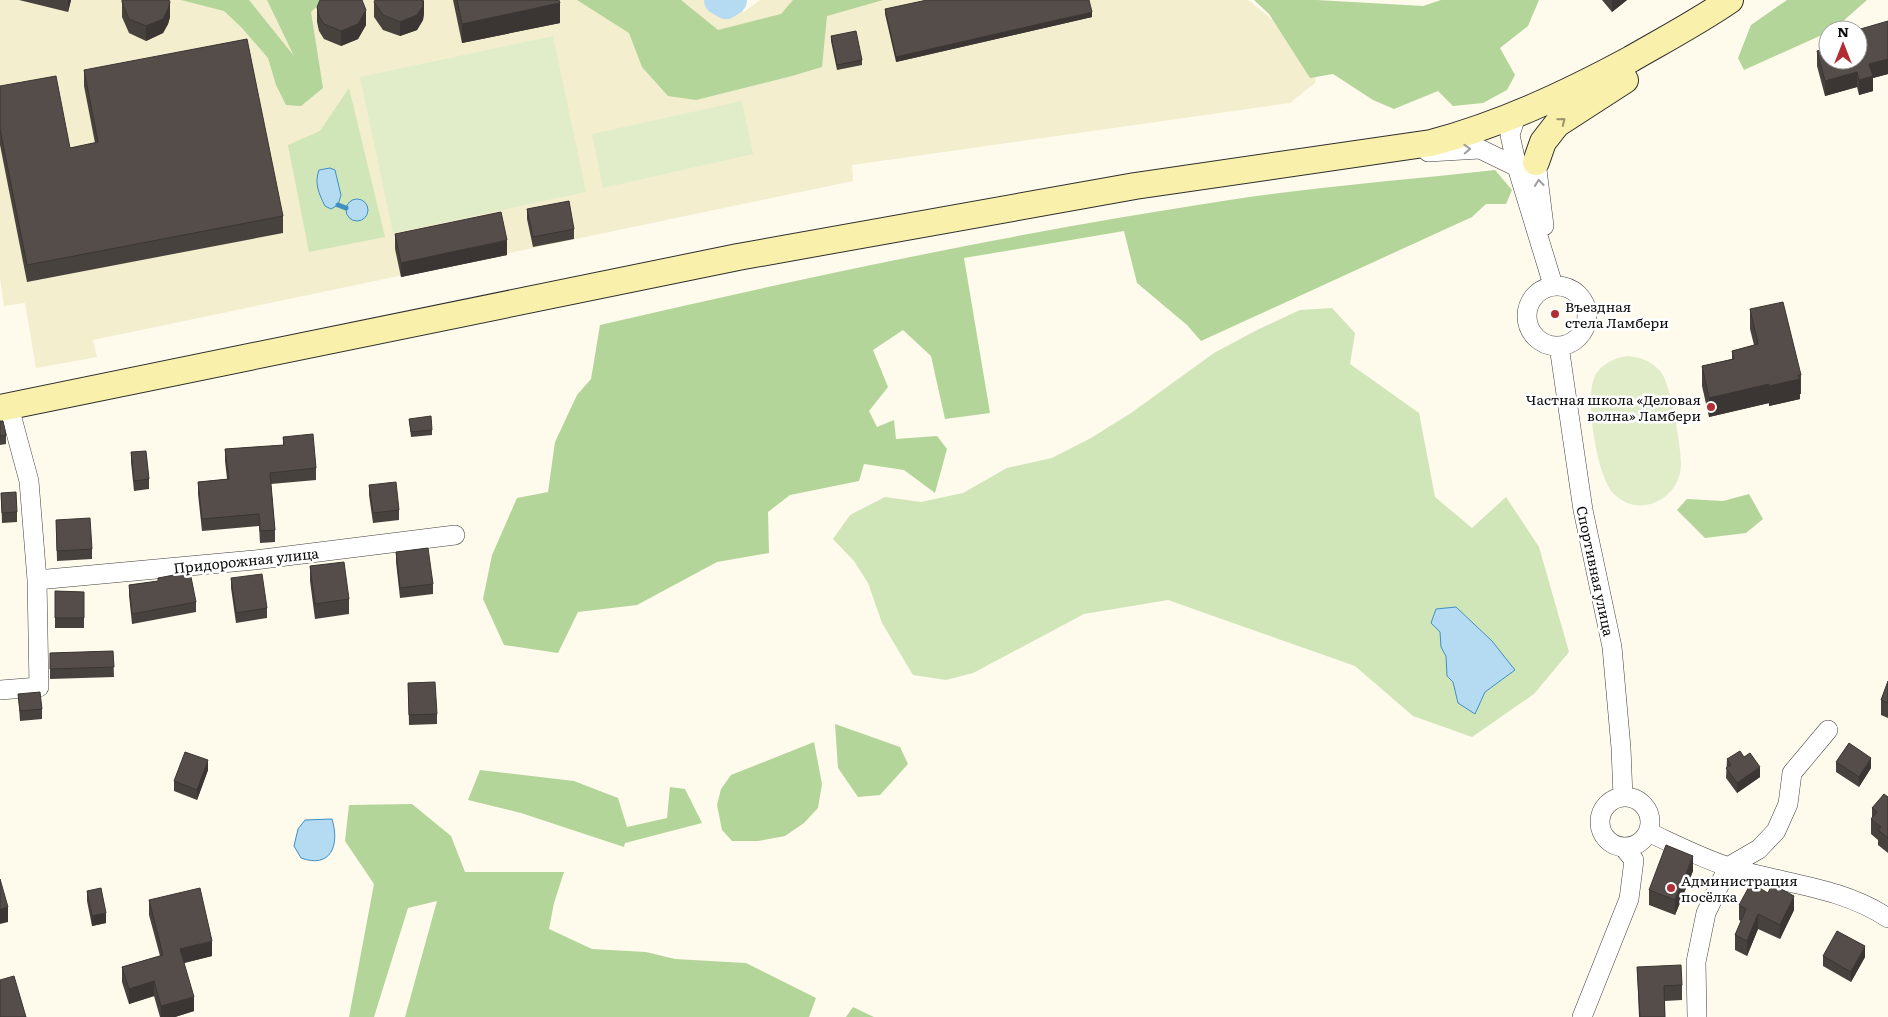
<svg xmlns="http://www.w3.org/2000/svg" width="1888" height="1017" font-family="Literata,serif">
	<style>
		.farmland { fill: #f2eece }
		.green { fill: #d0e5b8 }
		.forest { fill: #b4d599 }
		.pitch { fill: #e1edc9 }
		.water { fill: #b4dbf2; stroke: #4090c3 }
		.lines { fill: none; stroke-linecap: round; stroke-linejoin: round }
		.stream { stroke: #4090c3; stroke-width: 5 }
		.river { stroke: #b4dbf2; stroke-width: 30 }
		.minor-casing { stroke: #3f3f3f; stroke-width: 20 }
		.secondary-casing { stroke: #2e2e2e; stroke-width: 28 }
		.minor { stroke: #fff; stroke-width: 19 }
		.secondary { stroke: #f9f0ab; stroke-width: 26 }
		.wall { fill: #48423f }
		.shaded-wall { fill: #3b3633 }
		.building { fill: #544d49; stroke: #3b3633 }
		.oneway { stroke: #9a956b }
		.oneway2 { stroke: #9e9e9e }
		.poi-dot { fill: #b22e35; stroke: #fff; stroke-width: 2 }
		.labels { text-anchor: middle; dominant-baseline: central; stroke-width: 5; stroke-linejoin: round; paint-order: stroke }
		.poi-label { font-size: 14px; fill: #0c0c0c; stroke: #fff; text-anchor: start }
		.street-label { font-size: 14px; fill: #0c0c0c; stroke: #fff }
	</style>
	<rect width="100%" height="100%" fill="#fefaec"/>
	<!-- farmland -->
	<path class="farmland" d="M0 0H712L744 12 760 0H1248L1318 57 1315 83 1290 103 852 165 853 181 93 340 97 357 36 368 25 303 4 306 0 278Z"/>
	<!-- green -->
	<path class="green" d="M349 88 385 237 309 252 288 145 320 131Z
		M1332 308 1355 333 1350 364 1419 413 1435 497 1472 528 1506 497 1539 547 1569 652 1534 694 1472 737 1413 716 1355 666 1168 600 1084 614 973 673 946 680 913 675 882 623 868 583 854 561 833 539 850 515 885 497 921 502 963 493 1007 468 1052 458 1091 438 1131 413 1214 353 1257 330 1300 310Z"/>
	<!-- forest -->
	<path class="forest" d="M181 0H249L294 56 267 0H323L311 12 323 88 301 106 286 105 276 85 268 58 242 28 224 11Z
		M577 0H681L718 30 781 14 793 0H883L827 16 822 67 792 76 696 100 668 96 642 67 629 33Z
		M1254 0H1317L1423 6 1441 0H1539L1528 26 1500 48 1515 75 1507 90 1483 103 1453 106 1438 91 1394 109 1373 100 1333 74 1310 78 1269 14Z
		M1787 0H1867L1833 30 1744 70 1738 58 1751 25Z
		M1495 170 1512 190 1506 204H1486L1472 217 1201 341 1187 325 1137 283 1124 231 964 258 990 413 945 419 931 356 903 330 873 350 888 387 869 411 877 427 894 420 896 439 937 436 947 449 935 493 904 470 864 464 859 481 790 495 768 512 769 553 717 562 637 605 578 612 558 653 504 645 483 599 492 555 517 498 548 492 555 442 577 395 591 379 600 325C807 277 1013 233 1223 201 1313 187 1405 180 1495 170Z
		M1749 494 1763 519 1746 533 1705 538 1677 510 1687 499 1723 501Z
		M835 724 900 747 908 764 880 795 858 797 838 768Z
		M814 742 822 784 818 808 804 823 785 836 758 841H732L722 830 717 805 721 789 731 775Z
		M480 770 574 781 618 798 627 827 667 818 670 787 685 789 702 823 625 843 624 847 521 813 468 800Z
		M412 804 451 836 465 872H564L554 903 549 929 592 949 646 952 675 959 746 963 816 998 809 1017H405L437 901 408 908 374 1017H349L374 884 345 841 349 805Z
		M853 1007 874 1017H846Z"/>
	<!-- pitch -->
	<path class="pitch" d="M553 36 586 192 393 233 360 77Z
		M742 101 753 154 603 188 592 134Z
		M1627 356C1640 357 1652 361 1661 372 1671 385 1681 446 1681 464 1681 498 1640 520 1614 494 1597 478 1583 394 1596 374 1603 363 1615 358 1627 356Z"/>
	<!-- water -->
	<path class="water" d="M330 168 335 170 341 195 338 205 331 209 325 206C319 194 314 183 319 170Z
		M346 210a11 11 0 1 1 22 0a11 11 0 1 1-22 0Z
		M1456 607 1492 641 1515 670 1485 692 1475 714 1458 703 1453 682 1447 676 1446 656 1441 647 1440 632 1431 623 1436 609Z
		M332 819C340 845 331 869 301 858L294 846 298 829 305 820Z"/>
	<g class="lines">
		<!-- stream -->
		<path class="stream" d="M338 205 346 208"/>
		<!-- river -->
		<path class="river" d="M719 0 726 4 732 0"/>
		<defs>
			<path id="minor" d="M1516 116 1510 135 1517 167 1553 285
				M1428 152 1480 149 1517 167
				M1536 162 1544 226
				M1527 316a30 30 0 1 1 60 0a30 30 0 1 1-60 0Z
				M1559 346 1583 510 1612 647 1621 748 1623 797
				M37 580 254 560 455 535
				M0 690 39 687 37 580 29 481 9 407
				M1600 822a25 25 0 1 1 50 0a25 25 0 1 1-50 0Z
				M1648 832C1674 844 1701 858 1729 867 1782 884 1840 886 1888 918
				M1582 1017 1629 899 1634 860 1624 848
				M1697 1017 1696 962 1706 913 1728 867 1759 849 1776 831 1788 804 1792 773 1828 730"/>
			<path id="secondary" d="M1536 162 1543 142 1557 124 1625 80
				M0 408 738 257 1135 186 1431 143C1502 124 1566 94 1631 59 1664 40 1698 22 1730 0"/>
		</defs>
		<!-- minor casing -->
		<use href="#minor" class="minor-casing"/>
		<!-- secondary casing -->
		<use href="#secondary" class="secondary-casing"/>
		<!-- minor -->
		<use href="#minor" class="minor"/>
		<!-- secondary -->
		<use href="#secondary" class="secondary"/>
	</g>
	<!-- wall -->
	<path class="wall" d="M19 0H71L68 12Z
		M453 0H559L560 23 462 43Z
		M1602 0H1627L1612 12Z
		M122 2 170 17 168 24 163 33 146 41 129 33 122 17Z
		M374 2 424 13 423 20 417 30 400 36 383 30 374 17Z
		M317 7 366 25 358 39 341 46 324 39 319 31 317 22Z
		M885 9 1092 17 896 62 885 14Z
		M1888 21V74L1873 78V91L1859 95 1857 87 1825 96 1817 66V51L1826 49V38H1828V60Z
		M831 36 862 60V65L837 70 831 41Z
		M84 70 283 216V233L27 282 0 145V86L70 148 95 143 84 86Z
		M527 209 574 229V239L533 247 527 219Z
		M395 234 507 255 401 277 395 249Z
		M1750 309 1801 375V394H1800V399L1769 406V403L1709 417 1702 386V366L1732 359V351L1754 345 1750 329Z
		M409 419 432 430V435L411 437Z
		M0 421 6 435V444L0 445Z
		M283 437 316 468V480L271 484 275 530V542L260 543 259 526 202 531 198 494V482L227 479 225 461V449L283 445Z
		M131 452 149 479V489L134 491 131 462Z
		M369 485 399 510V520L373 523 369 495Z
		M1 493 17 512V522L2 523Z
		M56 520 92 549V559L57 561Z
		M396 552 433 584V594L400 598 396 562Z
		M310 566 349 599V614L315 619 310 581Z
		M158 578 196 602V612L132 624 129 595V585L158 581Z
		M231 578 267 608V618L236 623 231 588Z
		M55 591 84 592V628H55Z
		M113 651 114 677 50 679V653Z
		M1888 681V718L1881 715V700Z
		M408 683 437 714V724L409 725Z
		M18 694 42 709V719L20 721Z
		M1744 757 1760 777 1737 793 1726 778 1727 759Z
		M1836 762 1871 768 1859 787 1836 772Z
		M208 770 197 800 174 791V781Z
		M1888 797V853L1878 845V840L1871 834V819L1872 817V808Z
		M1693 871 1675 915 1649 905V890Z
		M87 891 106 923 92 926 87 901Z
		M149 900 212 956 184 963 194 1011 175 1017H160L154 996 129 1004 122 982V967L160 956 149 915Z
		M1739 905 1794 910 1780 939 1758 929 1747 956 1735 950V935L1741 921 1739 920Z
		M1823 956 1865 957 1851 982 1823 966Z
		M1637 967 1682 985V1000L1665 1001V1017H1639Z"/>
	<!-- shaded-wall -->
	<path class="shaded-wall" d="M68 0H71L68 12Z
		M424 0V13L423 20 417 30 400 36V22Z
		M1612 0H1627L1612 12Z
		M170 2V17L168 24 163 33 146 41V26Z
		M560 3V23L462 43V24Z
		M366 10V25L358 39 341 46V31Z
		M1092 12V17L896 62V57Z
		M1888 59V74L1873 78V91L1859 95V80L1869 64Z
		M1857 72V87L1825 96V81Z
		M507 240V255L401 277V263Z
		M1800 379V399L1769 406V386Z
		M1769 384V403L1709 417V398Z
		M1871 758V768L1859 787V777Z
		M208 760V770L197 800V790Z
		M1760 767V777L1737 793V783Z
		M1693 856V871L1675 915V900Z
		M1794 896V910L1780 939V925Z
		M8 907V922L0 924V909Z
		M106 913V923L92 926V916Z
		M1758 914V929L1747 956V941Z
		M212 941V956L180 964V949Z
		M1865 946V957L1851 982V972Z
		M154 981V996L129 1004V989Z
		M194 997V1011L175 1017H161V1006Z"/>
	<!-- building -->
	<path class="building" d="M122 0H169L170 2 168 9 163 19 146 26 129 19 122 2Z
		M320 0H362L366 10 358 24 341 31 324 24 319 16 317 7Z
		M375 0H423V6L417 15 400 22 383 15 374 2Z
		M457 0H559L560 3 462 24Z
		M927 0H1089L1092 12 896 57 885 9Z
		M1888 21V59L1869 64 1873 76 1859 80 1857 72 1825 81 1817 51 1828 48V60H1858V30H1857Z
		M856 31 862 60 837 65 831 36Z
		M247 39 283 216 27 265 0 129V86L56 76 70 148 98 142 84 70Z
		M569 201 574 229 533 237 527 209Z
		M501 212 507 240 401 263 395 234Z
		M1783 302 1801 375H1798L1800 379 1769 386V384L1709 398 1702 366 1734 359 1732 351 1758 344 1750 309Z
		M431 416 432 430 411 432 409 419Z
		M0 421H3L6 435 0 436Z
		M313 434 316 468 270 473 275 530 260 531 259 514 202 519 198 482 229 479 225 449 284 445 283 437Z
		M146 451 149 479 134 481 131 452Z
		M396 482 399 510 373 513 369 485Z
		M16 492 17 512 2 513 1 493Z
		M90 518 92 549 57 551 56 520Z
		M428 548 433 584 400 588 396 552Z
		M344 562 349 599 315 604 310 566Z
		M190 572 196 602 132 614 129 585 158 581V578Z
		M262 574 267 608 236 613 231 578Z
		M55 591 84 592V618H55Z
		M113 651 114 667 50 669V653Z
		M1888 681V703L1881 700Z
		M435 682 437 714 409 715 408 683Z
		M40 692 42 709 20 711 18 694Z
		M1849 743 1871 758 1859 777 1836 762Z
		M1740 751 1744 757 1750 753 1760 767 1737 783 1726 768 1731 765 1727 759Z
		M185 752 208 760 197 790 174 781Z
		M1884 794 1888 797V838L1878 830 1881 827 1871 819 1877 812 1872 808Z
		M1666 845 1693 856 1675 900 1649 890Z
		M0 879 8 907 0 909Z
		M1751 883 1768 893 1772 884 1794 896 1780 925 1758 914 1747 941 1735 935 1746 909 1739 905Z
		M101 888 106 913 92 916 87 891Z
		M200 888 212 941 180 949 194 997 161 1006 154 981 129 989 122 967 163 955 149 900Z
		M1837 931 1865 946 1851 972 1823 956Z
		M1681 965 1682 985 1664 986 1665 1017H1640L1637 967Z
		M14 976 26 1017H0V980Z"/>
	<!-- one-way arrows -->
	<defs><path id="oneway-chevron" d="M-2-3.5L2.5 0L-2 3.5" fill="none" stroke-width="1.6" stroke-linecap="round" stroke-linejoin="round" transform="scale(1.25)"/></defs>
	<use class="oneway" href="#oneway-chevron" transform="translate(1562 121) rotate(-39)"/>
	<g class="oneway2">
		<use href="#oneway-chevron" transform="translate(1467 149) rotate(-2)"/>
		<use href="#oneway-chevron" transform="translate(1539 183) rotate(-96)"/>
	</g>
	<!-- markers -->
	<g class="poi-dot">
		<circle cx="1555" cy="314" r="5"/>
		<circle cx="1711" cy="407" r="5"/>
		<circle cx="1671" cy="888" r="5"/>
	</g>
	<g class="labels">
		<!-- poi labels -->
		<g class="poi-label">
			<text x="1565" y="306">Въездная<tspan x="1565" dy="16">стела Ламбери</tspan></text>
			<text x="1701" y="399" text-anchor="end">Частная школа «Деловая<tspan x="1701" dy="16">волна» Ламбери</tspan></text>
			<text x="1681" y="880">Администрация<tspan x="1681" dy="16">посёлка</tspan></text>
		</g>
		<!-- street labels -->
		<g class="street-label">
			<text transform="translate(246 560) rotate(-6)">Придорожная улица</text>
			<text transform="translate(1596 571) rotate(78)">Спортивная улица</text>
		</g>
	</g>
	<!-- north arrow -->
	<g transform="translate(1843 45)"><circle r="24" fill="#ffffff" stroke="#9e9e9e"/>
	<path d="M0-4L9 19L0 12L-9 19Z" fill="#b22e35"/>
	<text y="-8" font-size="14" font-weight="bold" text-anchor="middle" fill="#0c0c0c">N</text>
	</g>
</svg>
